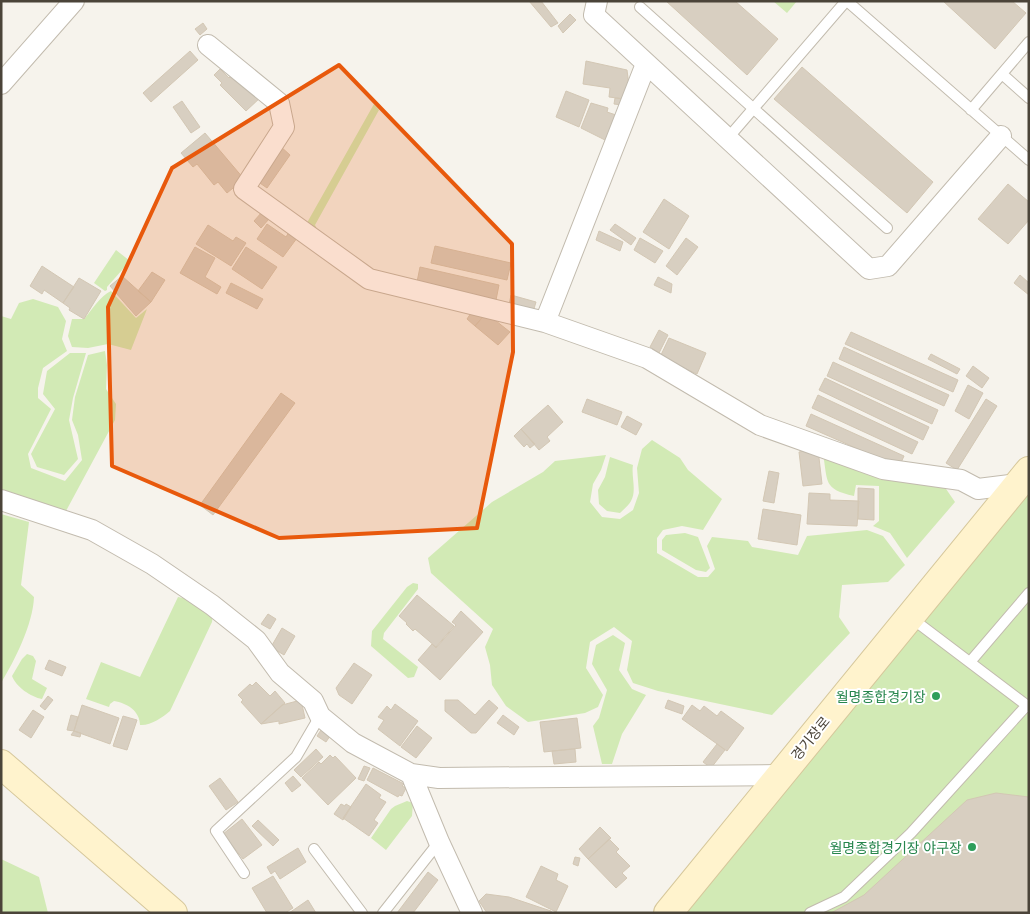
<svg xmlns="http://www.w3.org/2000/svg" width="1030" height="914" font-family="'Noto Sans','Noto Sans KR',sans-serif">
	<style>
		.green { fill: #d2eab5 }
		.building { fill: #d8cfc1; stroke: #d3c7b4 }
		.lines { fill: none; stroke-linecap: round; stroke-linejoin: round }
		.lane-casing { stroke: #c2bbae; stroke-width: 12 }
		.street-casing { stroke: #c2bbae; stroke-width: 22 }
		.secondary-casing { stroke: #d6c79b; stroke-width: 30 }
		.lane { stroke: #fff; stroke-width: 10 }
		.street { stroke: #fff; stroke-width: 20 }
		.secondary { stroke: #fff3cd; stroke-width: 28 }
		.marked { fill: #e8590c; fill-opacity: 0.2; stroke: #e8590c; stroke-width: 4; stroke-linejoin: round }
		.leisure-dot { fill: #2e9e5b; stroke: #fff; stroke-width: 2 }
		.labels { text-anchor: middle; dominant-baseline: central; stroke-width: 4; stroke-linejoin: round; paint-order: stroke }
		.leisure-label { font-size: 14px; fill: #27864d; stroke: #fff; text-anchor: end }
		.street-label { font-size: 14px; fill: #4b4439; stroke: #fff }
	</style>
	<rect width="100%" height="100%" fill="#f6f3ec"/>
	<!-- green -->
	<path class="green" d="M773 1H797L787 13Z
		M374 104 379 110 315 225 318 231 308 225V221Z
		M116 250 130 261 107 287V290L105 291 94 283Z
		M111 291 136 318 147 309 131 350 108 344 88 348 72 347 68 336 72 319H84C92 310 100 296 111 291Z
		M33 299 58 307 66 321 62 339 67 351 43 368 38 388V398L51 409 28 454 31 468 65 481 82 460 78 435 72 420 75 397 88 355 105 351 107 365 106 389 116 404 115 420 66 511 1 494V316L11 319 19 303Z
		M70 353H86L73 398 69 420 78 459 64 475 37 467 31 454 55 409 43 394 47 371Z
		M652 440 680 458 688 470 722 499 703 530 682 526 663 530 657 538V553L698 577H708L715 569 707 546 712 537 748 541 752 547 798 555 807 536 867 530 883 536 905 565 888 582 842 585 839 617 850 633 772 715 658 691 633 683 627 670 632 641 614 627 590 642 586 668 603 695 598 707 585 713 528 722 506 706 492 685 490 665 485 647 493 629 431 573 428 558 492 502 543 472 555 461 606 455 601 470 593 484 590 502 602 517 620 519 633 510 639 493 637 468 642 449Z
		M823 454 944 486 955 502 907 558 890 533 873 526 879 521V486L856 485 854 496C823 489 828 482 823 454Z
		M610 457 633 465C631 476 637 491 631 501 629 505 624 509 620 513L607 511 599 504 598 490 605 477Z
		M1029 471V913H668Z
		M1 514 29 522 21 585 34 597C33 624 15 660 1 683Z
		M685 533 698 537 710 568 706 572 696 570 662 550V540L666 535Z
		M413 583 418 584V589L384 633 383 639 418 667 414 677 408 678 371 646 372 631 407 587Z
		M178 597 188 599 213 614 212 622 170 711C162 718 150 726 140 725 140 711 127 703 114 701L110 704 109 707 86 699 101 662 140 677Z
		M613 635 625 643 619 670 632 689 646 695 622 734 612 764H602L593 726 599 718 607 690 592 664 596 645Z
		M27 654 33 656 36 661 32 679 47 688 42 699C31 697 16 687 12 676L22 659Z
		M407 801 413 803 412 816 386 850 371 838 391 809 395 806Z
		M1 859 39 877 48 913H1Z"/>
	<!-- building -->
	<path class="building" d="M529 1H541L558 23 551 27Z
		M666 1H735L778 39 747 75Z
		M943 1H1012L1026 13 995 49Z
		M570 14 576 20 563 33 558 26Z
		M203 23 207 29 200 35 195 29Z
		M190 51 198 60 151 102 143 93Z
		M586 61 627 70 629 86 625 99 609 97 610 88 583 84Z
		M802 67 933 182 907 213 774 99Z
		M220 69 229 78 231 76 243 87 248 83 261 97 246 111 220 85 222 83 214 75Z
		M566 91 589 100 579 127 556 117Z
		M615 98 623 99 622 105 614 104Z
		M182 101 200 127 191 133 173 107Z
		M591 103 608 108 607 112 619 116 609 142 581 128Z
		M205 133 244 179 227 193 218 182 214 185 197 164 193 167 181 153Z
		M280 146 290 155 267 188 257 181Z
		M1008 184 1029 202V220L1008 244 978 219Z
		M664 199 689 216 669 249 643 232Z
		M262 212 269 219 261 228 254 221Z
		M267 224 286 237 289 232 297 238 283 257 257 239Z
		M615 224 636 238 631 245 610 230Z
		M208 225 233 241 236 237 246 243 231 266 196 244Z
		M599 231 623 242 620 251 596 240Z
		M640 238 663 251 655 263 634 250Z
		M686 238 698 247 677 275 666 266Z
		M435 246 511 263 507 280 431 263Z
		M195 247 215 258 205 277 221 287 217 294 180 273Z
		M246 247 277 267 262 289 232 269Z
		M42 266 74 287 63 303 44 290 42 294 30 286Z
		M420 267 499 285 496 300 417 282Z
		M152 272 165 280 151 302 138 291Z
		M1020 275 1029 283V295L1014 283Z
		M122 276 151 302 136 316 110 286Z
		M658 277 672 284 671 293 654 285Z
		M79 278 101 291 84 319 69 310 70 308 63 303Z
		M231 283 263 299 257 309 226 293Z
		M511 295 536 302 533 312 509 305Z
		M473 310 486 313 475 326 467 319Z
		M486 313 510 332 498 345 475 326Z
		M659 330 668 335 659 353 650 347Z
		M851 332 958 380 953 392 845 344Z
		M669 338 706 353 697 374 660 357Z
		M844 347 949 395 944 406 839 359Z
		M931 354 960 369 957 374 928 359Z
		M833 362 938 410 932 424 827 376Z
		M973 366 989 378 982 388 966 376Z
		M825 378 929 427 923 440 819 390Z
		M968 385 983 393 969 419 955 411Z
		M281 393 295 403 213 515 200 505Z
		M818 395 918 442 912 454 812 408Z
		M587 399 622 412 617 425 582 412Z
		M986 399 997 406 957 470 946 463Z
		M548 405 563 422 547 437 550 441 539 450 521 429Z
		M811 414 904 456 899 467 806 426Z
		M627 416 642 424 636 435 621 427Z
		M521 429 535 444 530 448 527 444 524 447 514 436Z
		M818 449 822 484 803 486 799 452Z
		M769 471 779 473 774 503 763 501Z
		M858 488 874 489V520L858 519Z
		M809 493 830 494V500L859 501 857 526 807 524Z
		M763 509 801 515 797 545 758 539Z
		M417 595 454 626 436 647 415 629 413 631 406 624 407 623 399 616Z
		M461 611 483 632 440 680 418 660 432 644 436 648 456 625 452 622Z
		M268 614 276 619 270 629 261 624Z
		M282 628 295 636 284 655 271 647Z
		M49 660 66 667 62 676 45 669Z
		M354 663 372 675 352 704 339 695 336 688Z
		M256 682 270 696 275 691 285 703 261 724 241 702 243 700 238 695 250 684 252 686Z
		M48 696 53 700 45 710 40 706Z
		M301 700 305 718 279 724V721L261 724 282 705Z
		M445 700H458L475 715 489 700 498 708 476 733H471L445 711Z
		M668 700 684 706 682 714 665 708Z
		M395 704 418 721 400 746 378 729 384 720 378 717 387 706 391 710Z
		M82 705 119 718 110 744 74 731Z
		M692 705 700 711 704 706 717 716 721 711 744 728 727 751 682 719Z
		M33 710 44 717 31 738 19 730Z
		M71 715 78 717 74 731 67 730Z
		M503 715 519 727 514 735 497 723Z
		M123 716 137 720 127 750 113 746Z
		M577 718 581 748 544 752 540 722Z
		M417 726 432 738 416 758 401 747Z
		M321 730 330 736 326 742 317 736Z
		M74 731 81 733 80 737 71 735Z
		M717 744 725 750 711 768 703 762Z
		M316 749 323 757 301 777 294 770Z
		M575 749 576 762 554 764 552 751Z
		M330 755 333 758 335 756 356 778 328 805 302 778 319 762 321 764Z
		M364 766 370 768 364 781 358 779Z
		M373 768 404 784 402 786 406 788 402 796 399 795 398 797 367 780Z
		M293 776 301 785 292 792 285 783Z
		M220 778 238 802 226 810 209 786Z
		M366 784 381 795 379 798 386 802 374 820 378 823 369 836 343 818Z
		M996 793 1029 797V913H831L864 895 967 800Z
		M341 804 345 806 346 804 351 807 343 820 334 814Z
		M242 819 262 845 243 859 223 834Z
		M258 820 279 840 273 846 252 826Z
		M600 827 611 838 588 859 579 849Z
		M609 839 619 849 616 852 630 866 622 873 627 878 616 888 588 859Z
		M298 848 306 862 280 879 275 871 271 874 267 867Z
		M575 857 580 858 578 866 573 864Z
		M541 866 558 874 556 880 568 886 556 912 526 897Z
		M428 872 438 880 413 913H397Z
		M273 876 293 908 285 913H267L252 888Z
		M486 894 509 897 551 911 552 913H487L479 901Z
		M308 900 316 913H289Z"/>
	<g class="lines">
		<defs>
			<path id="lane" d="M847 1 1029 160
				M640 7 887 228
				M1002 74 1029 98
				M971 110 1029 42
				M728 138 846 1
				M910 617 1029 707
				M970 662 1029 593
				M314 849 362 913
				M244 873 216 831 296 757 320 716
				M383 913 439 842
				M810 913 844 897 911 833 1027 705"/>
			<path id="street" d="M597 1 594 15 869 269 888 266 1001 136
				M208 45 279 103 284 127 244 189 369 279 545 322 647 358 760 425 883 469 961 480 978 489 1018 484
				M1 84 74 1
				M545 322 646 64
				M1 500 92 530 152 564 212 605 256 640 280 673 313 701 320 716 353 743 411 774 439 778 779 775
				M411 774 439 842 472 913"/>
			<path id="secondary" d="M1 764 173 913
				M668 913 1029 471"/>
		</defs>
		<!-- lane casing -->
		<use href="#lane" class="lane-casing"/>
		<!-- street casing -->
		<use href="#street" class="street-casing"/>
		<!-- secondary casing -->
		<use href="#secondary" class="secondary-casing"/>
		<!-- lane -->
		<use href="#lane" class="lane"/>
		<!-- street -->
		<use href="#street" class="street"/>
		<!-- secondary -->
		<use href="#secondary" class="secondary"/>
	</g>
	<!-- marked area -->
	<path class="marked" d="M339 65 512 244 513 352 477 528 279 538 112 466 108 307 172 168Z"/>
	<!-- markers -->
	<g class="leisure-dot">
		<circle cx="936" cy="696" r="5"/>
		<circle cx="972" cy="847" r="5"/>
	</g>
	<g class="labels">
		<!-- leisure labels -->
		<g class="leisure-label">
			<text x="926" y="696">월명종합경기장</text>
			<text x="962" y="847">월명종합경기장 야구장</text>
		</g>
		<!-- street labels -->
		<g class="street-label">
			<text transform="translate(810 738) rotate(-51)">경기장로</text>
		</g>
	</g>
	<!-- border -->
	<rect width="1030" height="914" fill="none" stroke="#4b4439" stroke-width="5"/>
</svg>
